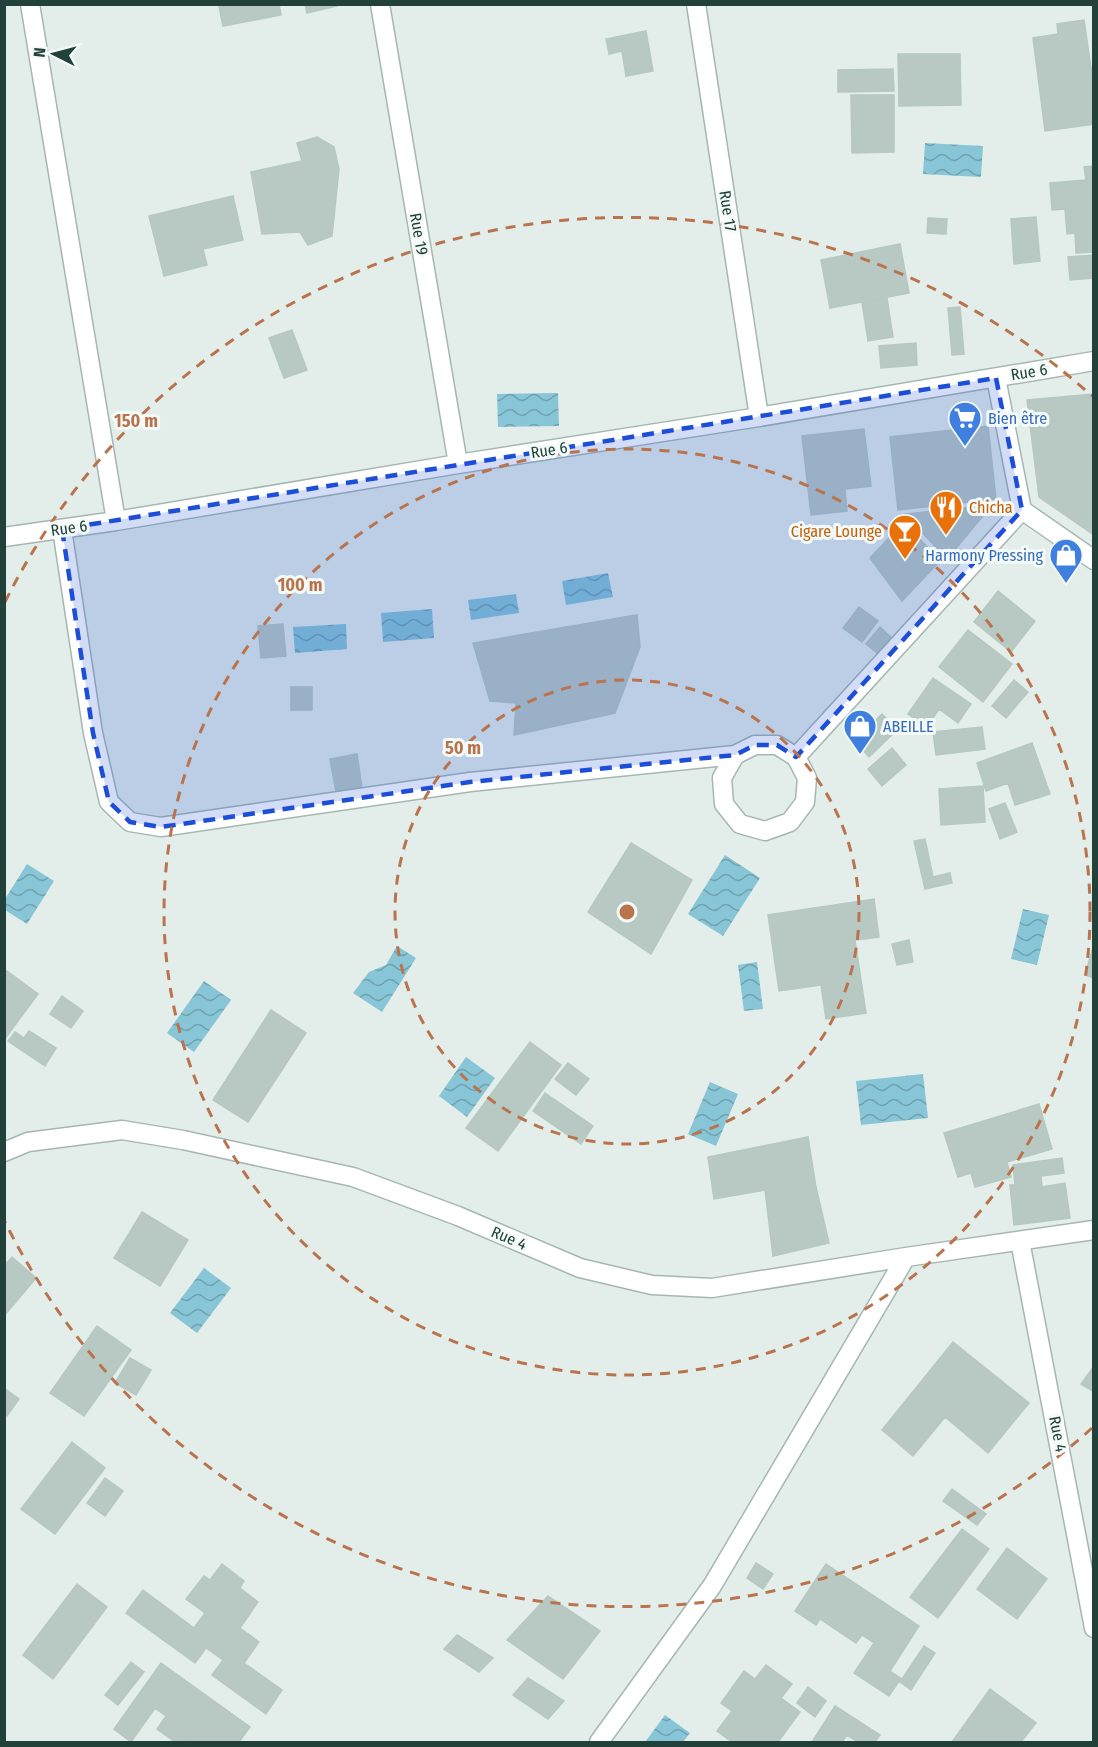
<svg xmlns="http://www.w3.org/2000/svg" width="1098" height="1747" font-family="'Fira Sans Condensed',sans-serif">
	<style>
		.water { fill: url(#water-waves) }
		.building { fill: #b8c9c3; stroke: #b5c8c1; stroke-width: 1.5 }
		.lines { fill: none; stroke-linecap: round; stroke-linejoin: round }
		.minor-casing { stroke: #a5b7b2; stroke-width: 21 }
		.minor { stroke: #fff; stroke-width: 18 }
		.marked { fill: #1d4ed8; fill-opacity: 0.2; stroke: #1d4ed8; stroke-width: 4.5; stroke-dasharray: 12 8; stroke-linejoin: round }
		.ring { fill: none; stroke: #b9734d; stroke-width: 3; stroke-dasharray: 10 8 }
		.labels { text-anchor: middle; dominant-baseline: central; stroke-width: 6; stroke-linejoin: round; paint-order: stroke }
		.street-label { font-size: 16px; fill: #21413a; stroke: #f4faf7 }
		.shop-label { font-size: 16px; fill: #366cbe; stroke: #f4faf7; text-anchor: start }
		.food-label { font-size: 16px; fill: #c56008; stroke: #f4faf7; text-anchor: start }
		.centre { fill: #b9734d; stroke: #f4faf7; stroke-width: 3 }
		.ring-label { font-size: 18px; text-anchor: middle; font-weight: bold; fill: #b9734d; stroke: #f4faf7; stroke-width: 6; stroke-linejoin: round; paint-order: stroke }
	</style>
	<defs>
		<pattern id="water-waves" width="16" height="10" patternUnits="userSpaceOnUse" patternTransform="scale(1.5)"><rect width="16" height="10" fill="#88c5d6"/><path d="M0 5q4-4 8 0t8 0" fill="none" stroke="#6fa2af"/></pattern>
	</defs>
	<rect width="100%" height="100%" fill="#e3eeea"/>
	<!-- water -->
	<path class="water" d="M925 143 983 146 981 177 923 174Z
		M558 393 559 426 498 427 497 394Z
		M608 573 613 597 566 605 562 581Z
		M516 594 519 613 471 620 468 600Z
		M432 609 434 638 383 642 381 613Z
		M346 624 347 649 295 653 293 627Z
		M725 855 760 878 723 936 688 914Z
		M27 864 54 881 27 924 5 910V899Z
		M1023 909 1049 915 1037 965 1011 959Z
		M397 946 416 958 382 1012 353 993 369 972 386 965Z
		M757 962 763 1009 744 1011 738 965Z
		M204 981 231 1000 194 1052 167 1033Z
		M466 1057 495 1078 467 1117 439 1096Z
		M923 1074 928 1118 861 1125 856 1081Z
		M710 1082 738 1094 716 1146 688 1134Z
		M204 1268 231 1288 197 1333 170 1313Z
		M665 1715 690 1733 683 1742H645Z"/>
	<!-- building -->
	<path class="building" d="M226 4H279L281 15 223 26 219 6Z
		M305 4H337V6L307 13Z
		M1084 20 1094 88V124L1045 131 1033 38 1058 34 1057 24Z
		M646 31 653 71 626 76 622 51 609 54 606 39Z
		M898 54H960L961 105 899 106Z
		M893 69 894 91 838 92V70Z
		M851 95H894V152L852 153Z
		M317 137 334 147 339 169 332 236 308 245 300 232 262 234 251 172 302 161 297 143Z
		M1094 166V252L1076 253 1075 233 1067 234 1065 209 1052 210 1050 183 1086 180 1084 167Z
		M233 196 243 240 203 249 207 265 164 276 149 216Z
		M1036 217 1040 261 1014 264 1011 219Z
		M928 218 947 219 946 234 927 233Z
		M900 244 909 293 830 308 821 260Z
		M1094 255V278L1070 280 1068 257Z
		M887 298 893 337 868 341 862 302Z
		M960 307 964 354 952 355 948 308Z
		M292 330 307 370 284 378 269 338Z
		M916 343 917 365 881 368 879 346Z
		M1094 394V535L1039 497 1027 400Z
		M988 426 996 499 898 510 890 437Z
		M864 429 871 486 845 489 847 511 811 515 802 436Z
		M992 505 947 559 905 514Z
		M904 522 940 561 902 601 870 558Z
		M998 591 1035 621 1011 652 974 622Z
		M859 607 878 621 862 642 843 628Z
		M637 615 640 647 615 713 514 735 516 703 490 701 473 643Z
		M283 624 286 656 261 658 258 626Z
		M880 627 891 637 877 653 866 644Z
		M968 630 1012 664 983 702 939 667Z
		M933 678 971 704 958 723 939 709 927 727 908 714Z
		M1014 680 1028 692 1006 718 992 706Z
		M291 687H312V710H291Z
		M882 714 897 730 869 757 854 740Z
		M982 727 985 749 936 755 933 732Z
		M1032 743 1050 794 1015 805 1008 783 986 791 977 763Z
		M892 748 906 765 882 786 868 769Z
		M357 754 362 788 336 792 330 759Z
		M983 786 985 822 941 825 939 789Z
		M1005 803 1017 832 1000 839 989 809Z
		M925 839 933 877 950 873 952 883 925 889 914 841Z
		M631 843 692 880 651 954 588 912Z
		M874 899 879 937 855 940 866 1013 826 1019 821 985 779 991 768 915Z
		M909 940 913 962 897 965 892 944Z
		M1094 944V978L1085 975Z
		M7 971 38 994 4 1040V974Z
		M62 996 83 1011 71 1028 50 1014Z
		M271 1010 306 1033 248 1122 213 1100Z
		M29 1031 56 1048 45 1066 8 1041 15 1032 24 1038Z
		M530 1042 561 1065 498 1151 466 1128Z
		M568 1063 589 1079 576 1095 555 1079Z
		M545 1093 593 1126 581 1144 533 1111Z
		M1039 1104 1052 1149 1007 1162 1011 1177 975 1187 971 1173 958 1177 944 1133Z
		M808 1137 816 1187 829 1243 773 1256 765 1190 714 1199 708 1157Z
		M1062 1158 1064 1173 1041 1176 1042 1187 1065 1183 1070 1218 1014 1225 1010 1185H1015L1013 1165Z
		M142 1212 188 1240 160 1286 114 1258Z
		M12 1257 36 1278 4 1316V1266Z
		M97 1326 131 1350 84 1416 50 1393Z
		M953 1342 1029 1403 988 1453 945 1417 913 1456 882 1430Z
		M130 1358 151 1370 136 1395 115 1383Z
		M1094 1366V1392L1081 1384Z
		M4 1388 19 1399 7 1416 4 1414Z
		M72 1442 105 1468 55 1534 21 1509Z
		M105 1478 123 1491 105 1516 87 1503Z
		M952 1489 986 1514 977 1525 943 1501Z
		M962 1529 989 1549 938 1618 910 1597Z
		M1007 1548 1047 1579 1017 1619 977 1589Z
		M756 1563 773 1574 763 1589 747 1578Z
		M222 1564 244 1581 240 1588 258 1602 240 1628 259 1642 244 1663 282 1690 266 1714 212 1675 223 1660 206 1648 195 1663 126 1613 143 1590 194 1628 205 1613 186 1599 204 1576 210 1580Z
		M826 1564 919 1626 890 1671 902 1679 924 1646 935 1653 911 1690 899 1681 889 1696 854 1673 874 1643 862 1635 856 1643 820 1619 816 1625 795 1611Z
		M77 1584 107 1607 53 1679 23 1655Z
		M548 1596 600 1631 563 1679 507 1640Z
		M457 1635 493 1658 479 1672 444 1649Z
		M131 1662 144 1672 118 1705 105 1695Z
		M161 1663 250 1727 239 1742H190L187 1740 186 1742H175L157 1729 166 1716 155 1708 131 1742 114 1729Z
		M766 1665 792 1684 781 1698 800 1712 778 1742H732L717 1731 732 1711 721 1703 744 1671 755 1679Z
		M528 1678 564 1701 548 1719 513 1695Z
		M808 1687 826 1701 815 1717 797 1703Z
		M990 1689 1036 1723 1021 1742H952Z
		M835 1706 880 1735 875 1742H858L847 1735 842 1742H812Z"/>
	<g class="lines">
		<defs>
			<path id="minor" d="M30 4 116 521
				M380 4 458 464
				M696 4 759 417
				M996 378 1022 510 1094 560
				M62 529 93 733 109 802 130 822 161 827 470 782 735 755 755 745H777L796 757 807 778 805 802 790 822 765 831 740 824 724 804 722 778 735 755
				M4 537 116 521 458 464 759 417 1094 361
				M796 757 1022 510
				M4 1152 28 1142 122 1130 183 1140 353 1177 458 1216 580 1268 652 1285 712 1288 906 1257 1094 1230
				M1020 1241 1094 1628
				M599 1742 712 1586 906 1257"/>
		</defs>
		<!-- minor casing -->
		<use href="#minor" class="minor-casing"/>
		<!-- minor -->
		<use href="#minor" class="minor"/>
	</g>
	<!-- marked area -->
	<path class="marked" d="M996 378 1022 510 796 757 777 745H755L735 755 470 782 161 827 130 822 109 802 93 733 62 529Z"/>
	<!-- distance rings -->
	<g class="ring">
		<circle cx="627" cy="912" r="232"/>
		<circle cx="627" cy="912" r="463"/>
		<path d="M1092 1428A695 695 0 0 1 5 1222M5 602A695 695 0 0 1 1092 396"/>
	</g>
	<!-- icons -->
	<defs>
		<symbol id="supermarket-pin" viewBox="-11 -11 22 30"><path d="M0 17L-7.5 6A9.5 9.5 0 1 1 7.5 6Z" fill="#3f7fe0" stroke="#f4faf7"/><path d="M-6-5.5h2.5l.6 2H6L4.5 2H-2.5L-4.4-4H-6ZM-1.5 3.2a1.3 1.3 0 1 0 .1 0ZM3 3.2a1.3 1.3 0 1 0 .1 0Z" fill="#fff"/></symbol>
		<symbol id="restaurant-pin" viewBox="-11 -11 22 30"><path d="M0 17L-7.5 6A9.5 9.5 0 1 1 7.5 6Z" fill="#e8710a" stroke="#f4faf7"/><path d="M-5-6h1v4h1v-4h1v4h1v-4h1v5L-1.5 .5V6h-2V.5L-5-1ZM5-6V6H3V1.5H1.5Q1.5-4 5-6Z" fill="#fff"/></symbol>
		<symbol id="bar-pin" viewBox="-11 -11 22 30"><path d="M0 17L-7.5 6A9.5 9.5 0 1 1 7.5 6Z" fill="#e8710a" stroke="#f4faf7"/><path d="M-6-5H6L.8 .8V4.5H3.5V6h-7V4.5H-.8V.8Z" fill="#fff"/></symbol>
		<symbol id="shop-pin" viewBox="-11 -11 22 30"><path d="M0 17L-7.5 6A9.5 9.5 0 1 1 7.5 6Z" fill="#3f7fe0" stroke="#f4faf7"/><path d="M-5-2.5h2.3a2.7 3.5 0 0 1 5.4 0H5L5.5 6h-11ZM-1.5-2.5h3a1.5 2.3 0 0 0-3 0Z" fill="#fff"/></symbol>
	</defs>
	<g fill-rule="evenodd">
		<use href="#supermarket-pin" x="946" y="399" width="38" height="52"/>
		<use href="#restaurant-pin" x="927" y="488" width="38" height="52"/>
		<use href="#bar-pin" x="886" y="512" width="38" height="52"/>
		<use href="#shop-pin" x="1047" y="536" width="38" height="52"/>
		<use href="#shop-pin" x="841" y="707" width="38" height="52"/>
	</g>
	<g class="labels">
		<!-- street labels -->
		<g class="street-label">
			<text transform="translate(728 211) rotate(81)">Rue 17</text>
			<text transform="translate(419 234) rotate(80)">Rue 19</text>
			<text transform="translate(1029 372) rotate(-9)">Rue 6</text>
			<text transform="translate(549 450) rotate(-9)">Rue 6</text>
			<text transform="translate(69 528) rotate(-8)">Rue 6</text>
			<text transform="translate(509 1238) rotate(23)">Rue 4</text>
			<text transform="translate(1058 1434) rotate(79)">Rue 4</text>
		</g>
		<!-- shop labels -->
		<g class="shop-label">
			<text x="988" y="418">Bien être</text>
			<text x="1043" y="555" text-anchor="end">Harmony Pressing</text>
			<text x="883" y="726">ABEILLE</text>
		</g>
		<!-- food labels -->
		<g class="food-label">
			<text x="969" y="507">Chicha</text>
			<text x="882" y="531" text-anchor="end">Cigare Lounge</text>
		</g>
	</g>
	<circle cx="627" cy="912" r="9" class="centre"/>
	<g class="ring-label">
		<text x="136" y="427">150 m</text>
		<text x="300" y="591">100 m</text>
		<text x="463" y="754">50 m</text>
	</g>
	<!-- border -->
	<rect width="1098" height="1747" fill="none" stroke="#21413a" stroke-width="12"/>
	<!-- north arrow -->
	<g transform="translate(54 54) rotate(276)" stroke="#f4faf7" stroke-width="4.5" paint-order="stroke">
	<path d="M0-4.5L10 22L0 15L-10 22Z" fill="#21413a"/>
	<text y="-9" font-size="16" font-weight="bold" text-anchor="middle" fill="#21413a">N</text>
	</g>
</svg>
